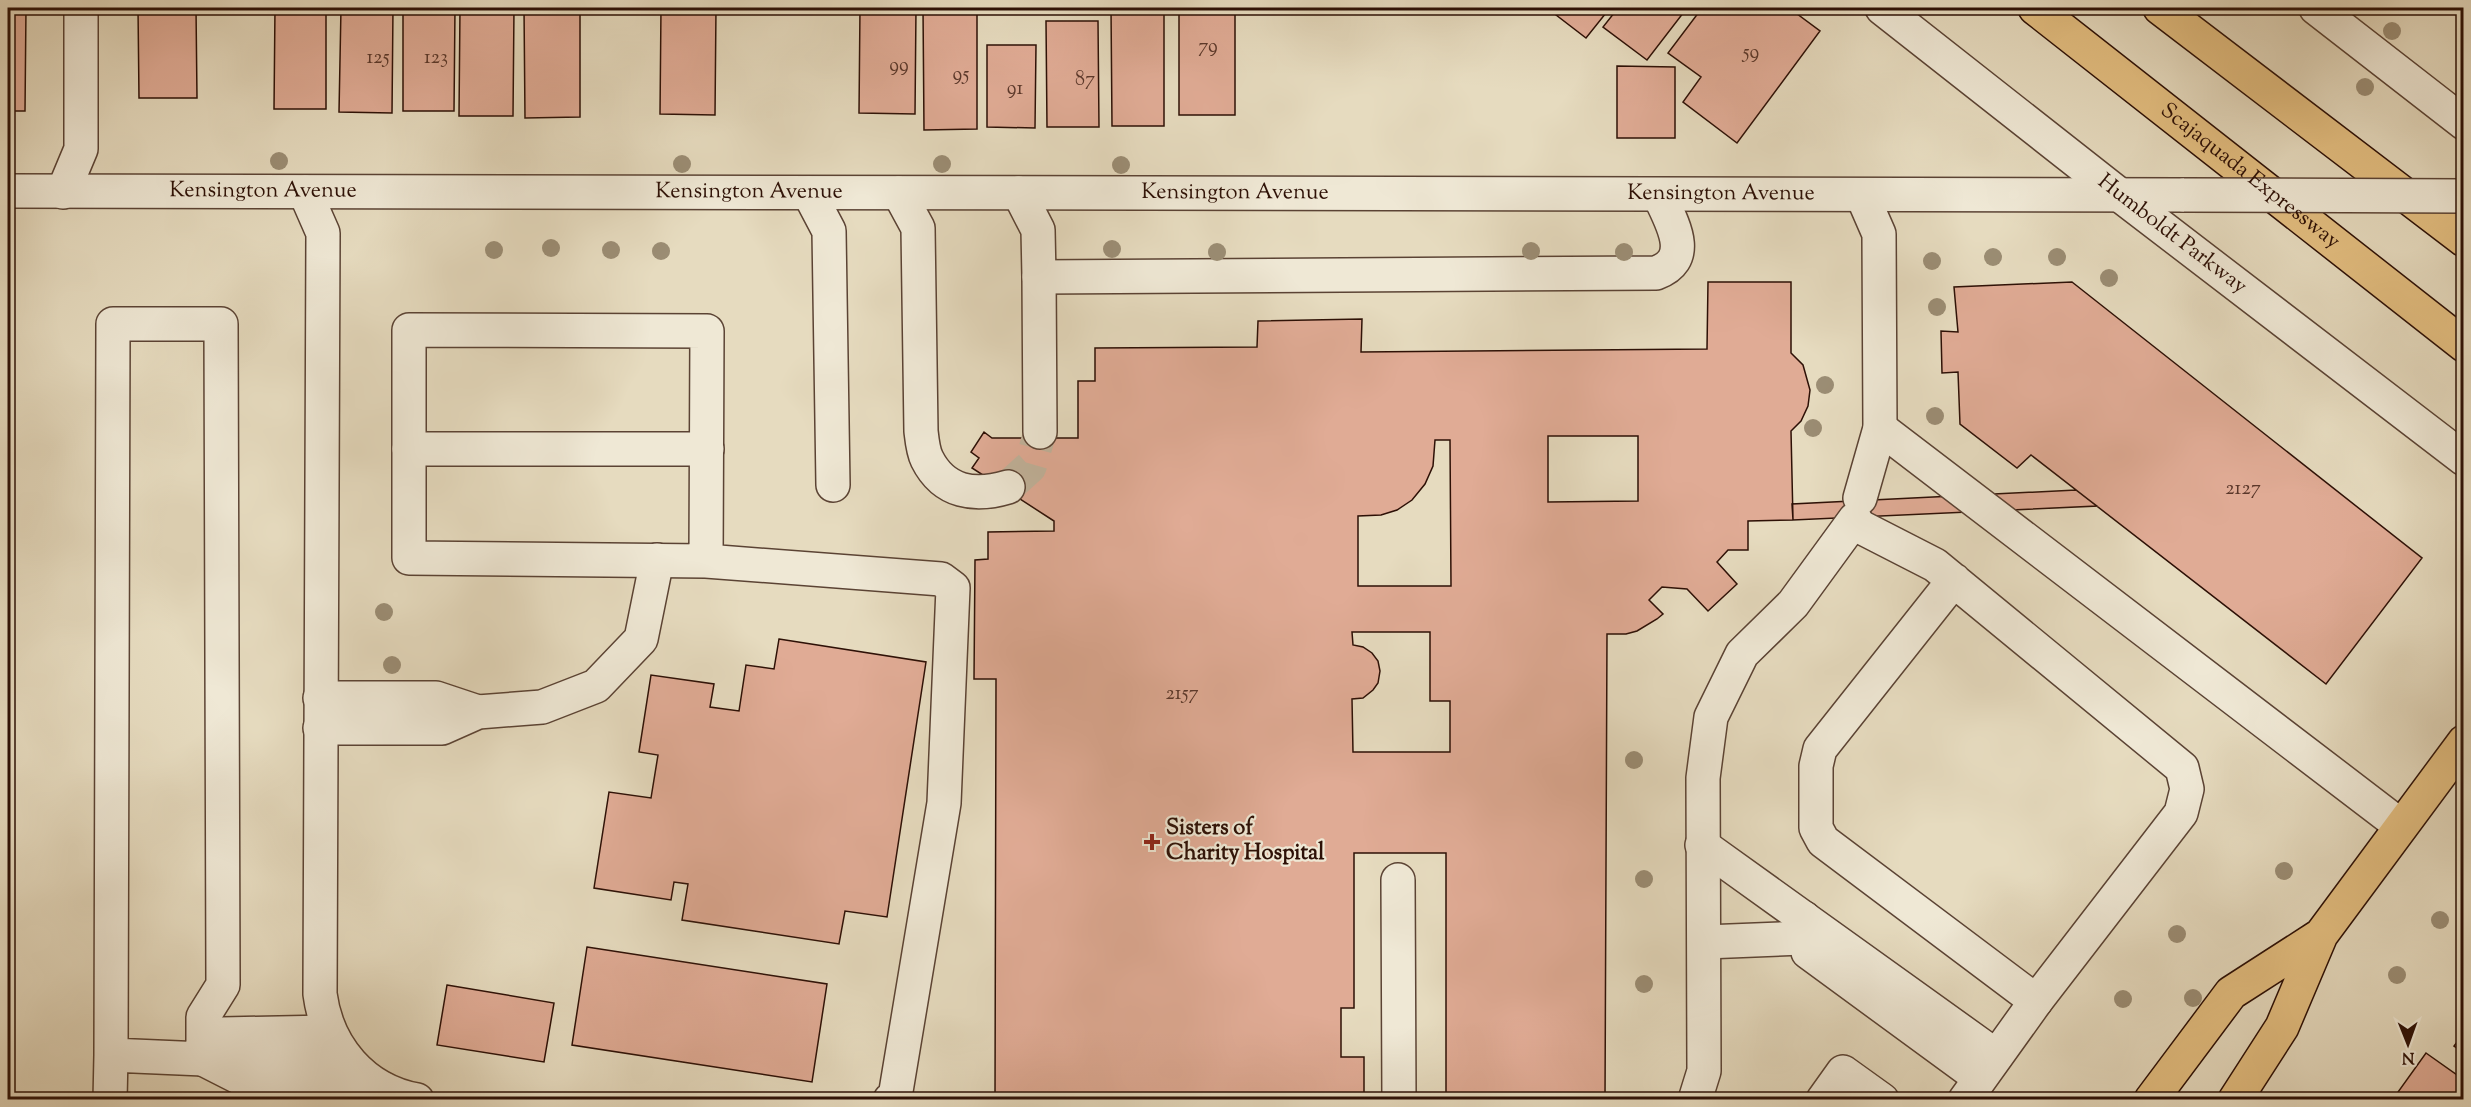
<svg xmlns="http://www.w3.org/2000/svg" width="2471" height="1107" font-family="'Sorts Mill Goudy',serif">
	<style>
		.building { fill: #e0ab95; stroke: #2d1006; stroke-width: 1.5; fill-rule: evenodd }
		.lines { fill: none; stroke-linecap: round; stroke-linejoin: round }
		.minor-tunnel { stroke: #c1b29a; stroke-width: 33; stroke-dasharray: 33 16; stroke-linecap: butt }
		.minor-casing { stroke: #5b4334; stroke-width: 36 }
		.major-casing { stroke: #2d1006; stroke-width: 36 }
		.highway-casing { stroke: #2d1006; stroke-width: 36 }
		.minor { stroke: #efe8d5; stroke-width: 33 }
		.major { stroke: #e3be80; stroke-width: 33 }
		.highway { stroke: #e3be80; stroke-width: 33 }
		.minor-bridge-casing { stroke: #5b4334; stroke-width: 36; stroke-linecap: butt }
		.minor-bridge { stroke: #efe8d5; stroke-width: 33 }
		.tree { fill: #9b8d74 }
		.poi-dot { fill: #8f2418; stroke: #efe8d5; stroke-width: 2 }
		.labels { text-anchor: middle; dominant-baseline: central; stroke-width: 4.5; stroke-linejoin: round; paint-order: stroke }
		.number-label { font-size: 20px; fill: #5a372a }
		.street-label { font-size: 22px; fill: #2d1006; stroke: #efe8d5 }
		.poi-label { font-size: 22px; font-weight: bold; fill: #2d1006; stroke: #efe8d5; text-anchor: start }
	</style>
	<rect width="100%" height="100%" fill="#e6dbbf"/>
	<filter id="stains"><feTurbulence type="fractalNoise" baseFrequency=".00333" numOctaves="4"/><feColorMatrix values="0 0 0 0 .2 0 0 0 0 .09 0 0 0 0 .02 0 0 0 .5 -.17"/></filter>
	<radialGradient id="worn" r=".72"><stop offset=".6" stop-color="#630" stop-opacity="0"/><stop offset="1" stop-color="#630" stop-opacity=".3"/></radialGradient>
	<!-- building -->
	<path class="building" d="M8 8H26L25 111H8Z
		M138 8H196L197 98H139Z
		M275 8H326V109H274Z
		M341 8H393L392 113 339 112Z
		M403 8H455L454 111H403Z
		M460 8H514L513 116H459Z
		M524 8H580V117L525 118Z
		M661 8H716L715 115 660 114Z
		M860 8H916L915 114 859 113Z
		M923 8H977V129L924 130Z
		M1111 8H1164V126H1112Z
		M1179 8H1235V115H1179Z
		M1547 8H1610L1586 38Z
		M1618 8H1687L1647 60 1603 27Z
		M1702 8H1789L1820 31 1737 143 1683 102 1701 77 1668 53Z
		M1046 21H1098L1099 127H1047Z
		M987 45H1036L1035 128 987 127Z
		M1617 66 1675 67V138H1617Z
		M1708 282H1791V353L1803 365 1810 390 1808 406 1801 421 1791 431 1793 520 1748 521V550H1728L1717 562 1737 584 1708 611 1687 589 1662 587 1649 600 1663 614 1657 619 1637 631 1626 634H1607L1605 1100H1446V853H1354V1008H1341V1057H1364V1100H995L996 679H974L975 560 988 559V532L1054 531V521L972 468 979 458 971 452 984 432 992 438H1078V381H1095V348L1257 347 1258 321 1362 319 1361 352 1707 349ZM1548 436H1638V501L1548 502ZM1435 440H1450L1451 586H1358V516L1381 515 1397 510 1412 500 1425 484 1433 466ZM1352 632H1430V701H1450V752H1353L1352 699 1363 698 1373 690 1378 683 1380 671 1378 661 1372 653 1363 647 1353 645Z
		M2072 282 2422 558 2326 684 2031 455 2017 468 1960 424 1958 372 1942 373 1941 331 1958 332 1954 287Z
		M2076 490 2097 506 1793 520 1792 504Z
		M779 639 926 662 887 917 845 911 839 944 682 920 688 884 674 882 671 900 594 888 609 792 651 798 658 755 639 752 651 675 714 684 710 707 739 711 746 665 774 669Z
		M587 947 827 984 812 1082 572 1045Z
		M447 985 554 1003 544 1062 437 1045Z
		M2464 1033V1053L2454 1046Z
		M2426 1053 2464 1080V1100H2408L2398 1092Z"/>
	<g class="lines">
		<!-- minor-tunnel -->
		<path class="minor-tunnel" d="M1008 487 1030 467 1040 432"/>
		<defs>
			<g id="minor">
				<path id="s1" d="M1882 8 2121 196 2464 459"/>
				<path d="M2316 8 2464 123"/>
				<path id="s2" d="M8 191 2184 195"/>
				<path d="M63 192 81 149V8"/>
				<path d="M305 192 323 233 320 994C327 1047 363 1090 417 1100"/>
				<path d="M809 193 829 231 833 485"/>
				<path d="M899 193 918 228 921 431C922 440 923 451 927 459 944 493 975 497 1008 487"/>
				<path d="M1019 193 1038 230 1039 277 1656 273C1695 259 1671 221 1659 195"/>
				<path d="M1039 277 1040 432"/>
				<path d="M1880 428 2401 826"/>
				<path d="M409 449H707"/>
				<path d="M1860 498 1880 428 1879 234 1862 195"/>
				<path d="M1853 523 1935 565 2182 768 2187 789 2181 813 2036 1001 1823 841 1816 828V766L1820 749 1954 580"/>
				<path d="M706 561 707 331 409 330V558L706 561 941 579 953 588 944 803 895 1097 890 1100"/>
				<path d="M320 698H436L478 712"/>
				<path d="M320 728H442L478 712 542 707 596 686 641 639 657 560"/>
				<path d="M1702 845 1996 1056"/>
				<path d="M1398 880 1399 1100"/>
				<path d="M1804 918 1808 952 1980 1078"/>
				<path d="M1705 942 1828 937"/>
				<path d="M203 1059 260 1088 383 1089"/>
				<path d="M203 1059 222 1034 329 1032"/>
				<path d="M211 1059 347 1061"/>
				<path d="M110 1100 111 1055 113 324H221L223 985 203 1017V1059L111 1055"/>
				<path d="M1695 1100 1704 1071 1703 778 1711 717 1742 654 1793 604 1855 519"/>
				<path d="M1823 1100 1843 1072 1882 1100"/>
				<path d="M1965 1100 2036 1001"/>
			</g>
			<path id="major" d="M2151 1100 2231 993 2321 935
				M2235 1100 2282 1027 2321 935 2464 742"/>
			<g id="highway">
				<path id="s3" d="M2035 8 2464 345"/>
				<path d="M2160 8 2464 240"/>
			</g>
		</defs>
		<!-- minor casing -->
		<use href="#minor" class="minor-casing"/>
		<!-- major casing -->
		<use href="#major" class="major-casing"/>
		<!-- highway casing -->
		<use href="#highway" class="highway-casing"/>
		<!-- minor -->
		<use href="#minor" class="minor"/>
		<!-- major -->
		<use href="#major" class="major"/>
		<!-- highway -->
		<use href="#highway" class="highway"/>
		<defs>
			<path id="minor-bridge" d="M2184 195 2464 196"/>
		</defs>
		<!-- minor-bridge casing -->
		<use href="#minor-bridge" class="minor-bridge-casing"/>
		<!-- minor-bridge -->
		<use href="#minor-bridge" class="minor-bridge"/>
	</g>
	<!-- trees -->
	<g class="tree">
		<circle cx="2392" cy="31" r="9"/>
		<circle cx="2365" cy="87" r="9"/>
		<circle cx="279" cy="161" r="9"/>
		<circle cx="682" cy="164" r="9"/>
		<circle cx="942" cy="164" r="9"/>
		<circle cx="1121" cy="165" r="9"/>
		<circle cx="551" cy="248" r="9"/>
		<circle cx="1112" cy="249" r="9"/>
		<circle cx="494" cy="250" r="9"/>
		<circle cx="611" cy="250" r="9"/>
		<circle cx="661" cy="251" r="9"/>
		<circle cx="1531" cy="251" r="9"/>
		<circle cx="1217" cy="252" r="9"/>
		<circle cx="1624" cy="252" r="9"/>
		<circle cx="1993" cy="257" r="9"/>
		<circle cx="2057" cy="257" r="9"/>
		<circle cx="1932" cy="261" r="9"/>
		<circle cx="2109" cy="278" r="9"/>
		<circle cx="1937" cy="307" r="9"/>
		<circle cx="1825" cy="385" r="9"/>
		<circle cx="1935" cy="416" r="9"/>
		<circle cx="1813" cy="428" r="9"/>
		<circle cx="384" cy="612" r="9"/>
		<circle cx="392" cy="665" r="9"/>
		<circle cx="1634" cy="760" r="9"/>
		<circle cx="2284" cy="871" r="9"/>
		<circle cx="1644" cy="879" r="9"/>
		<circle cx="2440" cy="920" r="9"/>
		<circle cx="2177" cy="934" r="9"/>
		<circle cx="2397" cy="975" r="9"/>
		<circle cx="1644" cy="984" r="9"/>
		<circle cx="2193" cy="998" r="9"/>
		<circle cx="2123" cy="999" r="9"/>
	</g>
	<!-- markers -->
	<path class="poi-dot" d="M1149 833h6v6h6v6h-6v6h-6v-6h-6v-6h6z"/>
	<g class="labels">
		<!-- number labels -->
		<g class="number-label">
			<text x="1208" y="47">79</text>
			<text x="1751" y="53">59</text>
			<text x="378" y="58">125</text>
			<text x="436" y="58">123</text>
			<text x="899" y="66">99</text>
			<text x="961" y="75">95</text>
			<text x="1085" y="80">87</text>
			<text x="1015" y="89">91</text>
			<text x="2243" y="489">2127</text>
			<text x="1182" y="694">2157</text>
		</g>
		<!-- street labels -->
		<g class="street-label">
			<text stroke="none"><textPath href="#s3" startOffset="273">Scajaquada Expressway</textPath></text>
			<text stroke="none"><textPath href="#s2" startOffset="255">Kensington Avenue</textPath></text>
			<text stroke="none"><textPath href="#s2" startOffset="741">Kensington Avenue</textPath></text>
			<text stroke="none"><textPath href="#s2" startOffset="1227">Kensington Avenue</textPath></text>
			<text stroke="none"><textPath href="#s2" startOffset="1713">Kensington Avenue</textPath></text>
			<text stroke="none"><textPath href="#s1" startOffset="368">Humboldt Parkway</textPath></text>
		</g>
		<!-- poi labels -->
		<g class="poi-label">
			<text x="1166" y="829">Sisters of<tspan x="1166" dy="25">Charity Hospital</tspan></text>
		</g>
	</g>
	<!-- margin -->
	<rect width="2471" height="1107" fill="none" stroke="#e6dbbf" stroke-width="30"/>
	<rect x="9" y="9" width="2453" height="1089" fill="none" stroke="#2d1006" stroke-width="3"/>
	<rect x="15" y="15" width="2441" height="1077" fill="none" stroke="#2d1006" stroke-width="1.5"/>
	<!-- north arrow -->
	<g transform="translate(2408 1044) rotate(179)" stroke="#efe8d5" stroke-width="4.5" paint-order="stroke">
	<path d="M0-4.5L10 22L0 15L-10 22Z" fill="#2d1006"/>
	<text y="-9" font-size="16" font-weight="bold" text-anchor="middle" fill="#2d1006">N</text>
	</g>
	<rect width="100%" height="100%" filter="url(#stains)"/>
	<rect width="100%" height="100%" fill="url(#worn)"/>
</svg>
